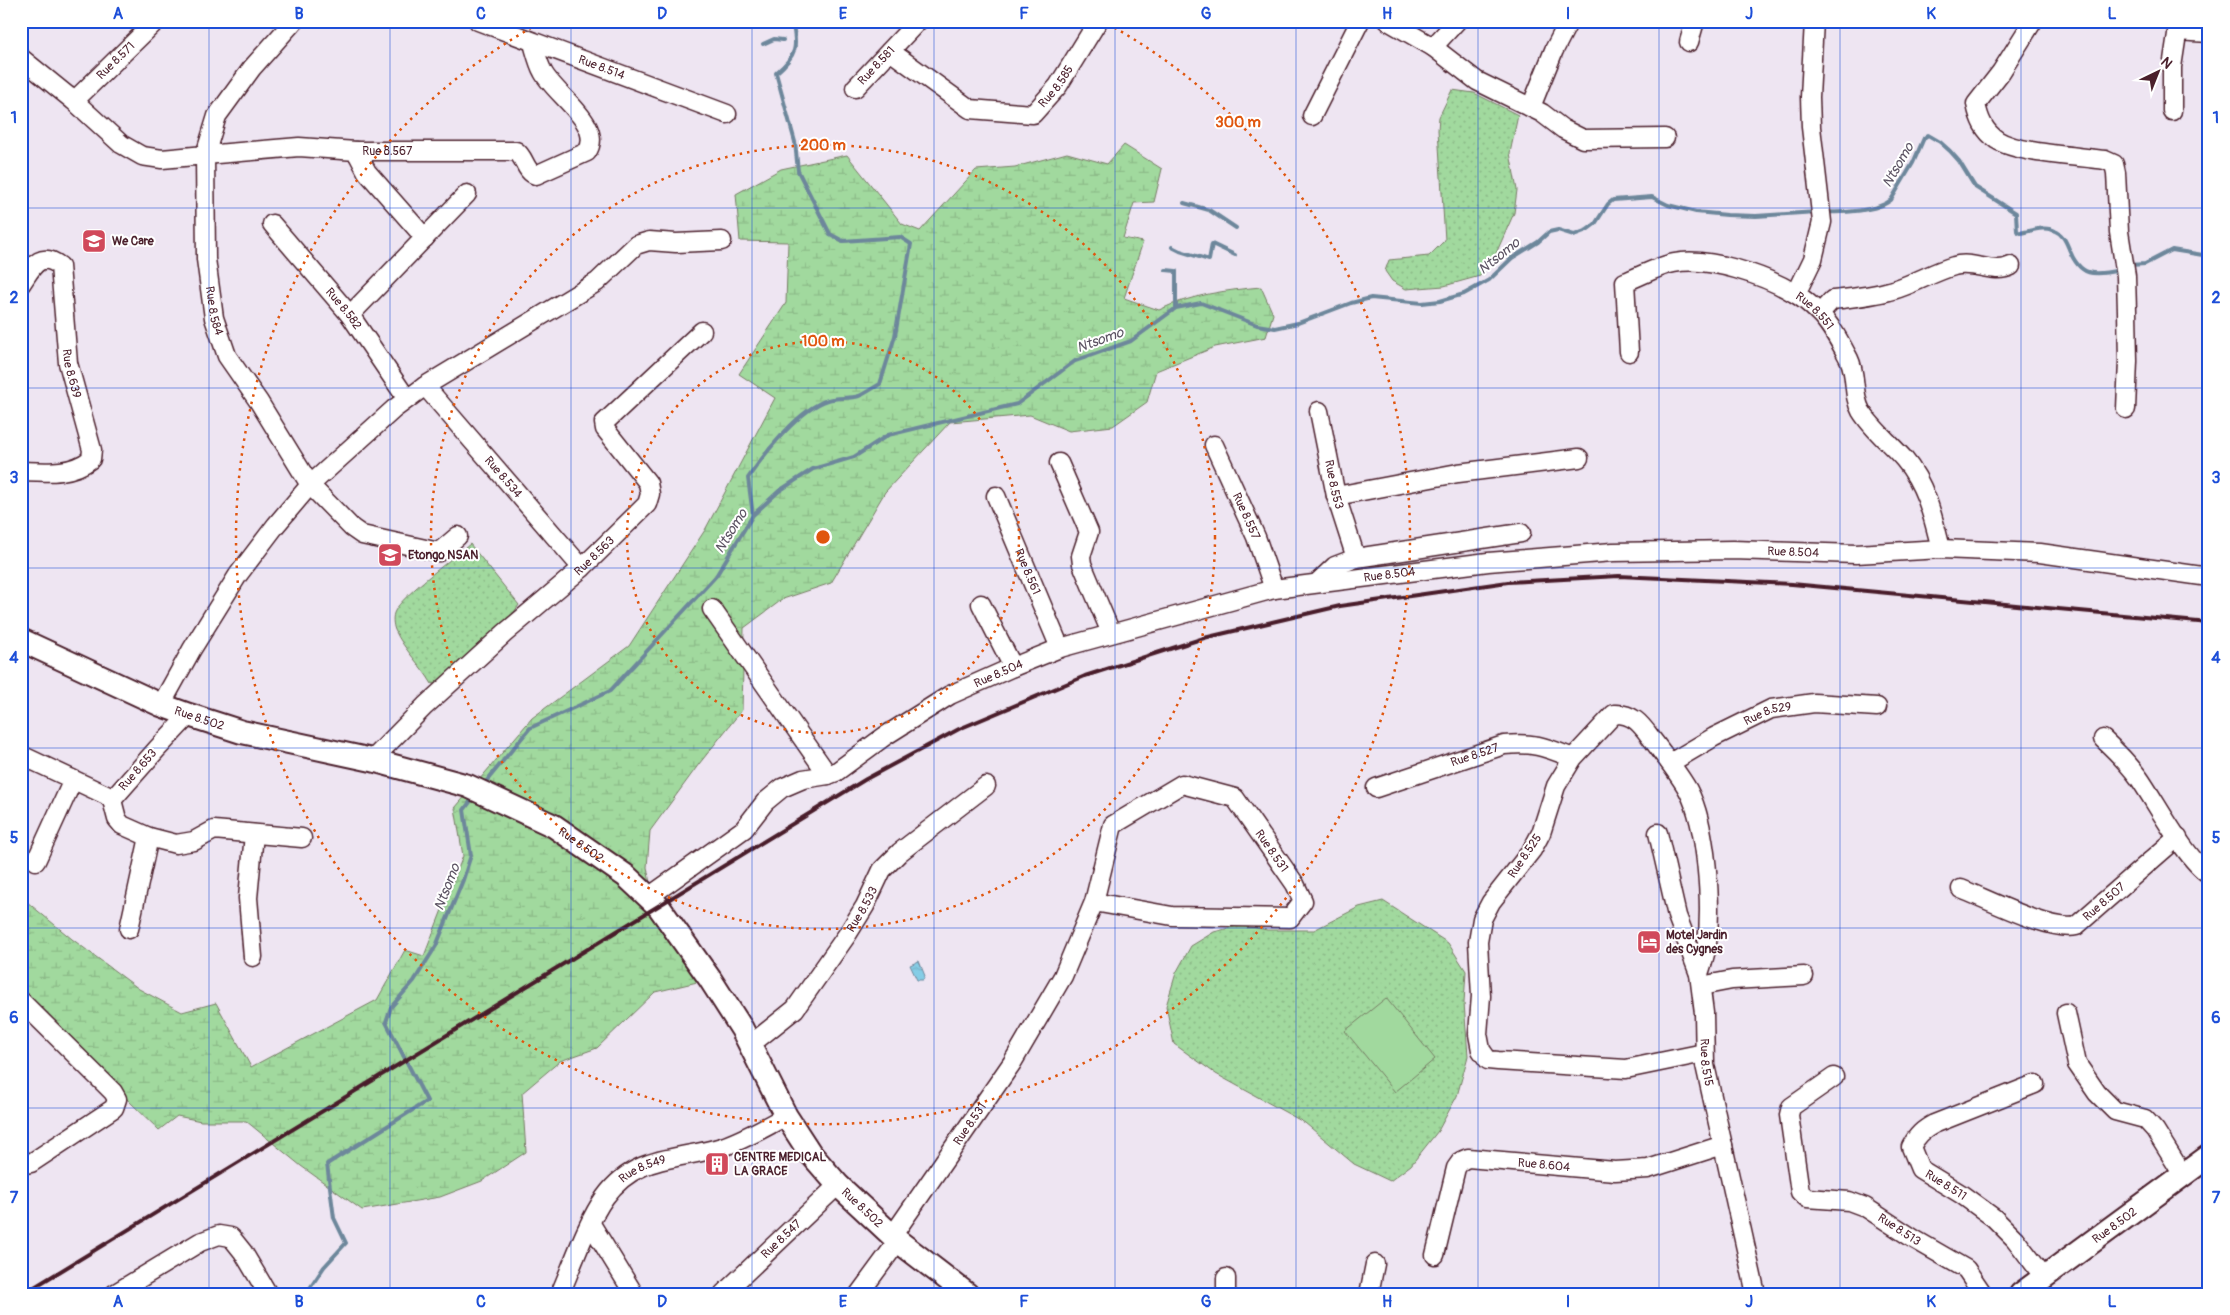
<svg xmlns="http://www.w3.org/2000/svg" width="2230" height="1315" font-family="Pangolin,sans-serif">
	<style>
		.grass { fill: url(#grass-dots); stroke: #767c64 }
		.wetland { fill: url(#wetland-marsh); stroke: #767c64 }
		.pitch { fill: #a1d99e; stroke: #767c64 }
		.water { fill: url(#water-ripples); stroke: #6d879b }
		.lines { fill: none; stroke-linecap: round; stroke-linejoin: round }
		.stream { stroke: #6d879b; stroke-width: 4 }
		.minor-casing { stroke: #4a1f2b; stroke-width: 21 }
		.major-casing { stroke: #4a1f2b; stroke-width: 26 }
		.minor { stroke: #fff; stroke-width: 18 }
		.major { stroke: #fff; stroke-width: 22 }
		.rail { stroke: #4a1f2b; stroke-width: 4 }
		.grid { fill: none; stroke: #1d4ed8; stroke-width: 1; stroke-opacity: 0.55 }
		.ring { fill: none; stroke: #e0560e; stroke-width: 2.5; stroke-dasharray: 2.5 5 }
		.labels { text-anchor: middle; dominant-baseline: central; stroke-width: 4; stroke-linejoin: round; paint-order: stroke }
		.street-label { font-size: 12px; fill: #4a1f2b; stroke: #fff }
		.poi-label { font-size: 12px; font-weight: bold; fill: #4a1f2b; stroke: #fff; text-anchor: start }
		.water-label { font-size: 14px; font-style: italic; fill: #5c5363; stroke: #fff }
		.centre { fill: #e0560e; stroke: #fff; stroke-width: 2.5 }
		.ring-label { font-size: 15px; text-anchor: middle; font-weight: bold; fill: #e0560e; stroke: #fff; stroke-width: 4; stroke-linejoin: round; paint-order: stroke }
		.neatline { fill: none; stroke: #1d4ed8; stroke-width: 2 }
		.grid-label { font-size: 16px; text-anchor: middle; font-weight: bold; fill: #1d4ed8 }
	</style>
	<defs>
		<pattern id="grass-dots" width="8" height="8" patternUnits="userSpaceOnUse" patternTransform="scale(1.25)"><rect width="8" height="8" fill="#a1d99e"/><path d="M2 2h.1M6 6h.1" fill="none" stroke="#8cba88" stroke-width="1.8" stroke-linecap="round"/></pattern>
		<pattern id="wetland-marsh" width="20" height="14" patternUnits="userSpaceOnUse" patternTransform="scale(1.25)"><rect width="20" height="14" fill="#a1d99e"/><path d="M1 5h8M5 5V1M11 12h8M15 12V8" fill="none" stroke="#8cba88"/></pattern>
		<pattern id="water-ripples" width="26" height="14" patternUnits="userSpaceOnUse" patternTransform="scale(1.25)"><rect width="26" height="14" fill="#85cde6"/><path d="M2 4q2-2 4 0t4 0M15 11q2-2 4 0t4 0" fill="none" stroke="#74b0c5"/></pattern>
	</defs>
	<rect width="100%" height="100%" fill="#eee5f2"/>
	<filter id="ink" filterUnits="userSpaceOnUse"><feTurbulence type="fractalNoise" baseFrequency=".02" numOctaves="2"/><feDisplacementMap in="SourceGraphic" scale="10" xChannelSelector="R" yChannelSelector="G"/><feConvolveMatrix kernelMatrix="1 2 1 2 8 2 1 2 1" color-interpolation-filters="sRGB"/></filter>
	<g filter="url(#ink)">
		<!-- grass -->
		<path class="grass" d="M1452 90 1474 93 1518 115 1510 153 1517 190 1514 213 1494 258 1480 276 1444 286 1406 289 1392 281 1385 271 1389 260 1429 256 1445 240 1438 130 1439 117Z
			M470 544 519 605 509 619 448 680 432 684C421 665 404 650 395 630 393 625 392 616 395 611 402 596 454 557 470 544Z
			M1383 901 1448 943 1466 971 1464 1003 1468 1056 1457 1096 1438 1131 1411 1165 1390 1181 1354 1164 1305 1123 1216 1074 1174 1044 1166 1006 1176 973 1191 946 1214 932 1241 925 1267 930H1314L1359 907Z"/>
		<!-- wetland -->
		<path class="wetland" d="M1124 145 1162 169 1154 202 1134 203 1123 238 1143 242 1124 298 1159 310C1190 295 1227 290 1261 287L1273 314 1266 337 1215 347 1156 371 1147 402 1113 426 1069 431 1030 415 950 422 885 492 831 583 783 599 744 628 742 710 699 764 650 831 647 867 653 900 710 979 655 992 597 1048 560 1061 522 1093 526 1152 482 1181 440 1197 362 1210 301 1166 246 1121H201L177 1116 159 1130 21 997V897L72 939 139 989 182 1012 216 1003 251 1067 377 1000 405 950 424 956 463 856 455 808 532 718 629 646 705 530 775 398 739 374 786 303 788 242 740 241 736 194 781 169 847 155 902 224 920 231 976 170 1015 167 1067 153 1107 164Z"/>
		<!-- pitch -->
		<path class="pitch" d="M1386 998 1435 1059 1395 1092 1345 1031Z"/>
		<!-- water -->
		<path class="water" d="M919 961 925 976 923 980H917L910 965Z"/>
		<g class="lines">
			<!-- stream -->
			<path class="stream" d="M763 44 774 39 783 40
				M1184 203 1209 210 1236 228
				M1826 212C1843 213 1878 211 1891 200L1913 163 1924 138 1928 135 1940 142 1950 151 1959 161 1975 187 2016 213 2017 231 2020 233C2031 231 2045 225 2055 231 2063 234 2066 242 2069 249 2080 277 2094 276 2119 270
				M1172 247 1180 251 1209 260 1212 244 1235 255
				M2130 265 2145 264 2172 250 2209 256
				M1166 270 1176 271V308
				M753 515 748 478C765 453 799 409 828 400 838 397 849 399 859 396 866 393 873 388 880 384L895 336 911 244 900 237 843 241 830 234 798 171 795 142 776 73C797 55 798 47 792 21
				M484 784 530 728 610 691 716 576 753 515 779 491 813 469 854 457 888 435 1017 404 1075 361 1131 341 1176 308 1201 303 1257 325 1275 328 1298 323 1351 303 1371 298 1422 303 1440 301 1464 294 1489 280 1512 258 1538 242 1549 232 1558 230 1574 235 1587 230 1595 224 1608 204 1613 200 1652 197 1668 205 1696 212 1727 215 1756 216 1816 212
				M306 1294 324 1267 346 1243 334 1218 327 1164 427 1101 386 1022 391 1007 414 981 436 946 463 880 471 855 464 810 473 798"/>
			<defs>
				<g id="minor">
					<path id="s1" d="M294 21 252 68 217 116 205 155 299 147 356 151H516C525 157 525 172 536 175L587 152C605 125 555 95 543 72 538 63 536 53 533 43"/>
					<path id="s2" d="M478 21 727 114"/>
					<path d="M1388 21 1433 47 1457 21"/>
					<path d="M2033 21 2001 72 1976 104C1979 119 1984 131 1997 140 2019 154 2079 156 2105 160L2114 164 2116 173 2119 232 2126 276 2127 311 2128 361 2126 409"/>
					<path d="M2177 31 2209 33"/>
					<path d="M1689 42 1695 21"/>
					<path d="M1433 47 1477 81 1542 113 1563 129 1583 139 1665 138"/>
					<path id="s3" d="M890 51 970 109 1033 114 1058 86 1098 21"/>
					<path id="s4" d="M21 58 74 101 121 144 142 156 162 159 205 155 206 259 214 318 227 356 259 402 310 485 352 528 362 535 439 552 458 536"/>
					<path id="s5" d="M855 88 918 21"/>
					<path id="s6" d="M74 101 156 21"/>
					<path d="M1531 107 1554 50 1569 21"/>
					<path d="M2172 111V67L2179 21"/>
					<path d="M1312 116 1360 21"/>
					<path d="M356 151 367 172 425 238"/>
					<path id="s7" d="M272 224 350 315 407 399"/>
					<path id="s8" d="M21 284C32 268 39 250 60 266L68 363 92 450 91 459C71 475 45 472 21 471"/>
					<path d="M1796 294 1813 259 1822 222 1811 127 1810 97 1814 21"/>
					<path d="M1820 313 1832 300C1852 298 1873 296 1893 290 1914 284 1933 272 1954 266 1973 260 1993 275 2011 266"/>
					<path d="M350 315 467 194"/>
					<path id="s9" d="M1629 352 1625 282C1641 276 1658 266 1674 263 1708 256 1766 276 1794 293 1803 298 1811 305 1818 312 1831 324 1841 344 1849 359 1857 375 1852 395 1861 411 1872 429 1890 443 1904 459 1926 485 1933 517 1941 549"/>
					<path id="s10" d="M425 386 582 568"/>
					<path id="s11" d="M1319 411 1336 496 1356 558"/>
					<path id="s12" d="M1214 445 1256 537 1274 589"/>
					<path d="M1059 463 1089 532 1081 556 1082 564 1111 633"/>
					<path id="s13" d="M996 496 1060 648"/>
					<path d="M1336 496 1458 473 1579 458"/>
					<path d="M1317 583 1335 566 1356 558 1521 533"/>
					<path d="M981 604 1013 667"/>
					<path d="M712 609 828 775"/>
					<path d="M161 705 192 649 238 575 276 525 310 485 394 409 425 386 597 282 636 245 649 241 676 243 722 241"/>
					<path d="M189 715 157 749 112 800 117 819 122 825 149 837 176 844 194 841 214 830 302 838"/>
					<path d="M2103 739C2116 751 2128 763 2139 778 2156 802 2186 860 2209 874"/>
					<path d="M21 755 106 795 112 800"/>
					<path id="s14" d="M372 760 425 706 505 633 582 568 647 504 650 494 648 483 605 429 604 423 702 331"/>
					<path id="s15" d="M1670 763 1714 737 1771 709 1814 703 1877 707"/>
					<path id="s16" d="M1376 788 1504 745C1535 742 1545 747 1573 758"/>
					<path id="s17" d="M1658 833 1677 916 1699 974 1704 1013 1705 1065 1756 1294"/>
					<path d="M36 861 73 780"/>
					<path id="s18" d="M1961 889C1987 899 2051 932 2076 926L2178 837"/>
					<path id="s19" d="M650 896 744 829 765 802 782 788 803 779 828 775 836 772 885 736 950 695 1013 667 1060 648 1274 589 1488 562 1613 552 1733 550 1856 554 1941 549 2040 553 2209 577"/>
					<path d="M129 929 149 837"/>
					<path d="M253 957 248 898 254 834"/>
					<path d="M1699 974C1702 964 1706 954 1707 944 1712 904 1707 826 1688 790 1679 774 1666 758 1655 743 1643 728 1636 713 1614 714L1573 758 1556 786 1541 833 1532 850 1491 902 1482 919 1478 942 1481 996 1478 1034 1481 1050 1488 1060 1498 1061 1626 1069 1704 1053"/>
					<path d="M1701 986 1732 980 1804 976"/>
					<path d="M21 1001 113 1092 117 1099 114 1108 31 1163 21 1165"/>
					<path d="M2066 1013 2077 1064 2097 1093 2115 1111 2145 1119 2155 1130 2183 1175"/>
					<path id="s20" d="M750 1045 795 1009 847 935 865 906 882 870 900 852 986 786"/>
					<path id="s21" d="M1834 1077 1791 1107 1789 1115 1800 1192 1807 1198 1849 1201 1865 1207 1914 1239 1966 1269 1983 1294"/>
					<path id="s22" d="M2035 1084 1934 1124C1923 1130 1917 1135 1911 1147L1920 1169 1961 1194 1994 1218 2015 1239 2044 1277"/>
					<path d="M591 1224 634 1294"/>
					<path id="s23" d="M893 1235 1012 1063 1063 976 1094 902 1113 825 1182 784 1235 798 1295 884 1303 901 1290 918 1172 916 1094 902"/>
					<path id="s24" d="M1435 1255 1456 1168 1461 1161 1468 1158 1615 1171 1648 1169 1723 1145"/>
					<path d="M114 1294 200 1242 219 1235 231 1237 243 1252 268 1294"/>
					<path id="s25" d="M560 1294C573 1264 587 1222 605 1197 637 1153 679 1161 725 1146 747 1138 766 1127 786 1116"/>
					<path id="s26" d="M723 1294 838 1185"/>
					<path d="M859 1294 898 1241"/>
					<path d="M1226 1294V1278"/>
					<path d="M1369 1294 1375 1264"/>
				</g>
				<g id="major">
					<path id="s27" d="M21 640 161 705 189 715 242 732 372 760 468 786 554 826 626 876 659 907 710 979 742 1029 786 1116 810 1153 838 1185 898 1241 967 1294"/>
					<path id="s28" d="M2021 1294 2209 1156"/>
				</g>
			</defs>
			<!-- minor casing -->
			<use href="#minor" class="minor-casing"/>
			<!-- major casing -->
			<use href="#major" class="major-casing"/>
			<!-- minor -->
			<use href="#minor" class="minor"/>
			<!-- major -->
			<use href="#major" class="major"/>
			<!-- rail -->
			<path class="rail" d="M23 1294 866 779 959 729 1085 676 1204 638 1340 606 1508 582 1619 576 1792 584 2209 623"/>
		</g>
	</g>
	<!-- grid -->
	<path class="grid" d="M209 21V1294M390 21V1294M571 21V1294M752 21V1294M934 21V1294M1115 21V1294M1296 21V1294M1478 21V1294M1659 21V1294M1840 21V1294M2021 21V1294M21 208H2209M21 388H2209M21 568H2209M21 748H2209M21 928H2209M21 1108H2209"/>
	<!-- distance rings -->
	<g class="ring">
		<circle cx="823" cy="537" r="196"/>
		<circle cx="823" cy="537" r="392"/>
		<path d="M1108 24A587 587 0 1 1 538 24"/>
	</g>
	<!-- icons -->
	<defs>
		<symbol id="school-square" viewBox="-11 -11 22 22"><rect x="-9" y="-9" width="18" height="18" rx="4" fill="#d1495b" stroke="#fff"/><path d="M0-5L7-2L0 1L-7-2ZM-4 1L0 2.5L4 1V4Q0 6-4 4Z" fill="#fff"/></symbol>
		<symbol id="hotel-square" viewBox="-11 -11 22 22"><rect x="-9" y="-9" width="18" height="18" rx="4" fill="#d1495b" stroke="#fff"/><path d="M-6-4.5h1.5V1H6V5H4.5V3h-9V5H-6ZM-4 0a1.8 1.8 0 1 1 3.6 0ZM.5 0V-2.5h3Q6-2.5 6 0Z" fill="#fff"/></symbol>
		<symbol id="building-square" viewBox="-11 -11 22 22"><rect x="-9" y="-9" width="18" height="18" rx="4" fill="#d1495b" stroke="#fff"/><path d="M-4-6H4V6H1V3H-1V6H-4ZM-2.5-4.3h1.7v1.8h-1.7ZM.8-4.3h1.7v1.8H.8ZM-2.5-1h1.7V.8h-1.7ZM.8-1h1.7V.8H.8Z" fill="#fff"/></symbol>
	</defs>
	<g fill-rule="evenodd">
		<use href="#school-square" x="80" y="227" width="28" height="28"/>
		<use href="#school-square" x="376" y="541" width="28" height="28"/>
		<use href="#hotel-square" x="1635" y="928" width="28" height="28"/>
		<use href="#building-square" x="703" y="1150" width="28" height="28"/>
	</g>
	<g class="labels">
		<!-- street labels -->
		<g class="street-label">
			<text stroke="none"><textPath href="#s6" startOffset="58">Rue 8.571</textPath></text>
			<text stroke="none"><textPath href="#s5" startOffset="31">Rue 8.581</textPath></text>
			<text stroke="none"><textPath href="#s2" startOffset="132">Rue 8.514</textPath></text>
			<text stroke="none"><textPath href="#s3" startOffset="198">Rue 8.585</textPath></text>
			<text stroke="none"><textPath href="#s1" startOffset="346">Rue 8.567</textPath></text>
			<text stroke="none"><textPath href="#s7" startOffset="111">Rue 8.582</textPath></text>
			<text stroke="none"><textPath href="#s4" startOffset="376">Rue 8.584</textPath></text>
			<text stroke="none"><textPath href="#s9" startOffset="276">Rue 8.551</textPath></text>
			<text stroke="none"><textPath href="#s8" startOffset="160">Rue 8.639</textPath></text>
			<text stroke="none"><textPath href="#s10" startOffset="120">Rue 8.534</textPath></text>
			<text stroke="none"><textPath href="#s11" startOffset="75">Rue 8.553</textPath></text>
			<text stroke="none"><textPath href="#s12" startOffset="78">Rue 8.557</textPath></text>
			<text stroke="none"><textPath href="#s19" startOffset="1229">Rue 8.504</textPath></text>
			<text stroke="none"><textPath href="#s14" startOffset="302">Rue 8.563</textPath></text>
			<text stroke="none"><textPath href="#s13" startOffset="82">Rue 8.561</textPath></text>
			<text stroke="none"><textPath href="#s19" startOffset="824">Rue 8.504</textPath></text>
			<text stroke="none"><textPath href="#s19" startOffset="419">Rue 8.504</textPath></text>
			<text stroke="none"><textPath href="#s15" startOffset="110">Rue 8.529</textPath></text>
			<text stroke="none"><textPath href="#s27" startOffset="195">Rue 8.502</textPath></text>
			<text stroke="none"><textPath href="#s16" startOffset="104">Rue 8.527</textPath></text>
			<text transform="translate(138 770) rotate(-49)">Rue 8.653</text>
			<text stroke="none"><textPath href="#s27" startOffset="600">Rue 8.502</textPath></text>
			<text stroke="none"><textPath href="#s23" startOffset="669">Rue 8.531</textPath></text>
			<text transform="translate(1525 856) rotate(-56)">Rue 8.525</text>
			<text stroke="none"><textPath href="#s18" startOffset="159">Rue 8.507</textPath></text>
			<text stroke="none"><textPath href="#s20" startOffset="178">Rue 8.533</textPath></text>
			<text stroke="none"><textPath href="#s17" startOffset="236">Rue 8.515</textPath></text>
			<text stroke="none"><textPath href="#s23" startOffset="135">Rue 8.531</textPath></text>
			<text stroke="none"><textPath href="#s24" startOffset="182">Rue 8.604</textPath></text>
			<text stroke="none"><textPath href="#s25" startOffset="155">Rue 8.549</textPath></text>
			<text stroke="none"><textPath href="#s22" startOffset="196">Rue 8.511</textPath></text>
			<text stroke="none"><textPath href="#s27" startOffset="1065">Rue 8.502</textPath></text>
			<text stroke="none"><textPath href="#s28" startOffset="116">Rue 8.502</textPath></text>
			<text stroke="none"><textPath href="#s21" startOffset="248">Rue 8.513</textPath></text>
			<text stroke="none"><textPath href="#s26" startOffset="80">Rue 8.547</textPath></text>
		</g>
		<!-- poi labels -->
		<g class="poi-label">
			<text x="112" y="241">We Care</text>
			<text x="408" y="555">Etongo NSAN</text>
			<text x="1666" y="935">Motel Jardin<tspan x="1666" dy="14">des Cygnes</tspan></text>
			<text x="734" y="1157">CENTRE MEDICAL<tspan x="734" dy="14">LA GRACE</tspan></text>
		</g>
		<!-- water labels -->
		<g class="water-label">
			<text transform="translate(1898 165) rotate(-60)">Ntsomo</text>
			<text transform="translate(1499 256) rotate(-39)">Ntsomo</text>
			<text transform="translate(1100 340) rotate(-20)">Ntsomo</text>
			<text transform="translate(731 531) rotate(-58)">Ntsomo</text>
			<text transform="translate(447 887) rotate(-69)">Ntsomo</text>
		</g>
	</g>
	<circle cx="823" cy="537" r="8" class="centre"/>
	<g class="ring-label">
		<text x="1238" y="127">300 m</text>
		<text x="823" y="150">200 m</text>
		<text x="823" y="346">100 m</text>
	</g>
	<!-- margin -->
	<rect width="2230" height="1315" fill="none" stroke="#fff" stroke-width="55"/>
	<!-- north arrow -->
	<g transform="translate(2158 72) rotate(43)" stroke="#ffffff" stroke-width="4" paint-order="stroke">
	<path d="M0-4L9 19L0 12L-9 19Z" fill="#4a1f2b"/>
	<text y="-8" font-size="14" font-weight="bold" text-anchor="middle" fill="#4a1f2b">N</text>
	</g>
	<rect x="28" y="28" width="2174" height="1260" class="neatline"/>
	<g class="grid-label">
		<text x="118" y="19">A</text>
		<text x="299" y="19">B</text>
		<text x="481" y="19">C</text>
		<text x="662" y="19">D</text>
		<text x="843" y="19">E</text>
		<text x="1024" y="19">F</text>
		<text x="1206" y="19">G</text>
		<text x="1387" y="19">H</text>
		<text x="1568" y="19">I</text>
		<text x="1749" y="19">J</text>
		<text x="1931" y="19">K</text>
		<text x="2112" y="19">L</text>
		<text x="14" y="123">1</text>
		<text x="2216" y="123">1</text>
		<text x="14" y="303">2</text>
		<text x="2216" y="303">2</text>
		<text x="14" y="483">3</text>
		<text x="2216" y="483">3</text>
		<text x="14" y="663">4</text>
		<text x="2216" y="663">4</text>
		<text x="14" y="843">5</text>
		<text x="2216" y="843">5</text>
		<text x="14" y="1023">6</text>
		<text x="2216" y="1023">6</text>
		<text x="14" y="1203">7</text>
		<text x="2216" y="1203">7</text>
		<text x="118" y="1307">A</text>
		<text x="299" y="1307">B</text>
		<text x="481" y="1307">C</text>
		<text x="662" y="1307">D</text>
		<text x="843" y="1307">E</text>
		<text x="1024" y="1307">F</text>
		<text x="1206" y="1307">G</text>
		<text x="1387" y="1307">H</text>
		<text x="1568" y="1307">I</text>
		<text x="1749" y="1307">J</text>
		<text x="1931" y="1307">K</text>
		<text x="2112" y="1307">L</text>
	</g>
</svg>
